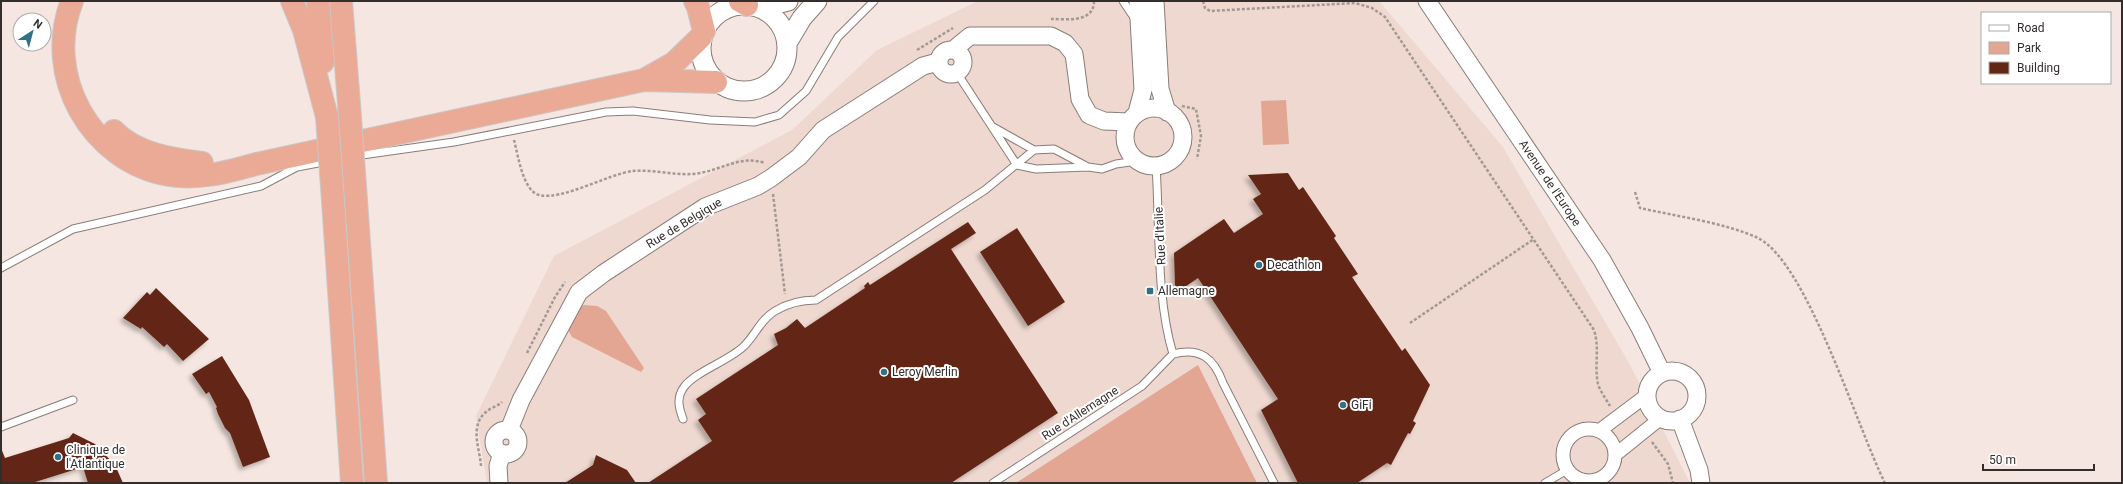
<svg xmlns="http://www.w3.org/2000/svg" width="2123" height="484" font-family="Roboto,sans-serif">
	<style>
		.built { fill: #eed8d0 }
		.green { fill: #e3a692 }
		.building { fill: #632815; filter: url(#shadow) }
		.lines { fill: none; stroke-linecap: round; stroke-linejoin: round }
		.service-casing { stroke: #8a7d78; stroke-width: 9 }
		.minor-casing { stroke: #8a7d78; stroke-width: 15 }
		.tertiary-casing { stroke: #8a7d78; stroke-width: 19 }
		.secondary-casing { stroke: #8a7d78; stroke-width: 21 }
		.trunk-casing { stroke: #cac8c8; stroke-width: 24 }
		.path { stroke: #a39894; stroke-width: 2.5; stroke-dasharray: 3 2; stroke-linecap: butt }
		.service { stroke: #fff; stroke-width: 7 }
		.minor { stroke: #fff; stroke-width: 13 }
		.tertiary { stroke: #fff; stroke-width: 17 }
		.secondary { stroke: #fff; stroke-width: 19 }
		.trunk { stroke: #eaaa96; stroke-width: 22 }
		.trunk-bridge-casing { stroke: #cac8c8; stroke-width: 24; stroke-linecap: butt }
		.trunk-bridge { stroke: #eaaa96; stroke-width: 22 }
		.poi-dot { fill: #307284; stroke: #fff; stroke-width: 1.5 }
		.labels { text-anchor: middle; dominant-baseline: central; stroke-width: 4; stroke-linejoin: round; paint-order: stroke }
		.street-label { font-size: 12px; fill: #332d2b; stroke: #fff }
		.poi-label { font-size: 12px; fill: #332d2b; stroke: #fff; text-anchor: start }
	</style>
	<defs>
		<filter id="shadow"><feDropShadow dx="-3.5" dy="3.5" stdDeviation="2" flood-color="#0004"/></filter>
	</defs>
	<rect width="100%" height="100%" fill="#f5e6e1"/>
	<!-- built -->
	<path class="built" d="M978 1H1379L1503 147 1629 363 1690 483H487L476 416 554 256 792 130 877 50Z"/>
	<!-- green -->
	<path class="green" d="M1286 100 1289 144 1263 145 1261 101Z
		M584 305 597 306 606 311 644 368 641 372 572 337 568 330 577 310Z
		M1198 365 1257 483H1016Z"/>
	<!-- building -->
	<path class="building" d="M1288 173 1299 190 1303 187 1336 236 1334 238 1358 274 1352 277 1402 351 1405 348 1430 385 1413 421 1416 423 1410 434 1408 433 1391 465 1387 463 1357 483H1298L1261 410 1278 399 1198 278 1179 291 1175 285 1174 253 1224 219 1234 233 1263 214 1253 199 1261 194 1248 175Z
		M968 222 976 233 951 249 1058 413 951 483H648L712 441 698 420 706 414 696 399 778 345 774 334 786 328 797 319 805 328 865 288 864 286 868 282 870 285Z
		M1017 228 1065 302 1028 326 980 252Z
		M156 288 209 339 183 361 167 344 164 347 142 327 141 329 123 318 147 292 150 295Z
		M222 356 249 400 270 457 243 467 230 433 225 428 218 414 216 408 217 407 209 392 206 394 192 374Z
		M73 433 95 444 115 465 123 483H88L83 467 32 483H1V448L5 458 69 438Z
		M596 455 627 470 636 483H565L593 465Z"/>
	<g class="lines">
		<defs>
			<path id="service" d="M1123 1 1135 19
				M957 73 1017 165 1036 169 1088 167 1102 169 1116 164 1137 161
				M993 127 1034 150
				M355 156 454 142 606 112 633 111 710 120 755 122 779 115 806 91 838 37 874 1
				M1156 166C1160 225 1156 298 1173 354
				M1 268 73 229 261 186 297 167 329 161
				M1173 354C1200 347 1214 358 1223 383L1274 483
				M683 419C679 408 676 398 684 387 695 372 728 361 743 347 755 336 760 320 775 311 788 303 800 300 816 300L985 190 1034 150 1054 149 1088 167
				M1 427 73 400
				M993 483 1142 386 1173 354
				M1545 483 1567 470"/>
			<path id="minor" d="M1563 455a26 26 0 1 1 52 0a26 26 0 1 1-52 0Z
				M1599 431 1647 395
				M1615 455 1661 418"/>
			<path id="tertiary" d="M1155 1 1160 89 1167 112
				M1427 1 1602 260 1640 328 1662 373
				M939 62a12 12 0 1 1 24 0a12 12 0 1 1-24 0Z
				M953 50 970 36H1051L1065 43 1074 54 1080 99 1089 115 1104 121 1129 122
				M1125 137a29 29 0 1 1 58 0a29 29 0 1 1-58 0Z
				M1137 113 1143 90 1138 1
				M1647 396a25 25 0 1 1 50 0a25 25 0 1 1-50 0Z
				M1680 419 1699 470 1701 483
				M494 442a12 12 0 1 1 24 0a12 12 0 1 1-24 0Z
				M509 430 521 400 579 292 604 273 705 207 758 186 771 178 799 157 823 130 923 66 938 62
				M499 483 498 466 502 453"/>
			<path id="secondary" d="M701 48a43 43 0 1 1 86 0a43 43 0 1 1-86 0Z
				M760 8 788 1
				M787 43 802 18 817 1"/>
			<path id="trunk" d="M72 1C43 75 90 161 169 175 199 180 227 172 256 164L644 80 716 82
				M292 1 304 30 327 117
				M318 1 323 62
				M341 1 350 117
				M695 1 698 7 704 31
				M740 1 747 5
				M644 80 674 63 701 37
				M114 131C136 154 172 159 202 163
				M356 200 376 483
				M333 201 352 483"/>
		</defs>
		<!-- service casing -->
		<use href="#service" class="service-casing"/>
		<!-- minor casing -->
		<use href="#minor" class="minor-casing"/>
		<!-- tertiary casing -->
		<use href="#tertiary" class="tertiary-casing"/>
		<!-- secondary casing -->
		<use href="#secondary" class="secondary-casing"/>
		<!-- trunk casing -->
		<use href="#trunk" class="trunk-casing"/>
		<!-- path -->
		<path class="path" d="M1203 1 1205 8 1210 11 1355 3 1372 8 1385 17 1594 330C1600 349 1594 365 1598 384 1600 391 1606 399 1610 406
			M1051 19C1067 19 1094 23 1094 1
			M917 50 953 28
			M1182 106 1196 109 1201 136 1197 159
			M514 140C518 155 523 191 539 195 562 201 608 174 633 171 655 169 678 177 700 173 723 169 741 155 765 163
			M1635 192 1640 208C1675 216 1726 223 1758 238 1807 262 1858 430 1885 483
			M773 194 785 294
			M1410 323 1534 239
			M527 353 555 297 565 282
			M1652 442 1668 464 1673 483
			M481 466C480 449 469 426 486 412 490 408 498 406 502 402"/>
		<!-- service -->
		<use href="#service" class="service"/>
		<!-- minor -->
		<use href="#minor" class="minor"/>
		<!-- tertiary -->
		<use href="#tertiary" class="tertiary"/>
		<!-- secondary -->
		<use href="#secondary" class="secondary"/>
		<!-- trunk -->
		<use href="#trunk" class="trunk"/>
		<defs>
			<path id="trunk-bridge" d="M327 117 333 201
				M350 117 356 200"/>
		</defs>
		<!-- trunk-bridge casing -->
		<use href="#trunk-bridge" class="trunk-bridge-casing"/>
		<!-- trunk-bridge -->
		<use href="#trunk-bridge" class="trunk-bridge"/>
	</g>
	<!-- markers -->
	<g class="poi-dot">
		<circle cx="1259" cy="265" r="4"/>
		<rect x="1146" y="287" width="8" height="8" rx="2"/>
		<circle cx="884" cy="372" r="4"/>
		<circle cx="1343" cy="405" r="4"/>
		<circle cx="58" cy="457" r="4"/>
	</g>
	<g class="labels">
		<!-- street labels -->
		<g class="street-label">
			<text transform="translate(1550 183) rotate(56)">Avenue de l'Europe</text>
			<text transform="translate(684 223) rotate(-31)">Rue de Belgique</text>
			<text transform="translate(1160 236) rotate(-93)">Rue d'Italie</text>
			<text transform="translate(1080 413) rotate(-33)">Rue d'Allemagne</text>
		</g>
		<!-- poi labels -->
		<g class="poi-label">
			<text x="1267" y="265">Decathlon</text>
			<text x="1158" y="291">Allemagne</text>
			<text x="892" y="372">Leroy Merlin</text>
			<text x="1351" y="405">GiFi</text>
			<text x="66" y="450">Clinique de<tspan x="66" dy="14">l'Atlantique</tspan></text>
		</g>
	</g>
	<!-- border -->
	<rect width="2123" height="484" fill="none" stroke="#332d2b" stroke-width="4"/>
	<!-- legend -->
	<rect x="1981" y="12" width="130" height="72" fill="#ffffff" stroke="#adabaa"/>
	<rect x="1989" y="25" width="20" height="6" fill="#ffffff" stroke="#adabaa"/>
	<text x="2017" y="32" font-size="12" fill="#332d2b">Road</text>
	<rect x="1989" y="42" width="20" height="12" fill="#e3a692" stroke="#adabaa"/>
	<text x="2017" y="52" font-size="12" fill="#332d2b">Park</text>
	<rect x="1989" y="62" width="20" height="12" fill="#632815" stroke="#adabaa"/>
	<text x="2017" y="72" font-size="12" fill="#332d2b">Building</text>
	<!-- north arrow -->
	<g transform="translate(32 32) rotate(36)"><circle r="19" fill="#ffffff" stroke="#adabaa"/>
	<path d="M0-3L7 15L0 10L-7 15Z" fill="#307284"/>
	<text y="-6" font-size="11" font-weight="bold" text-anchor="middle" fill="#332d2b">N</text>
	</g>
	<!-- scale -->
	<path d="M1983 464v6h111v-6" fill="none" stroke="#332d2b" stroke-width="2"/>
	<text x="1989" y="464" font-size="12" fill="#332d2b" stroke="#ffffff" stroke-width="3" paint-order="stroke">50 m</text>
</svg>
